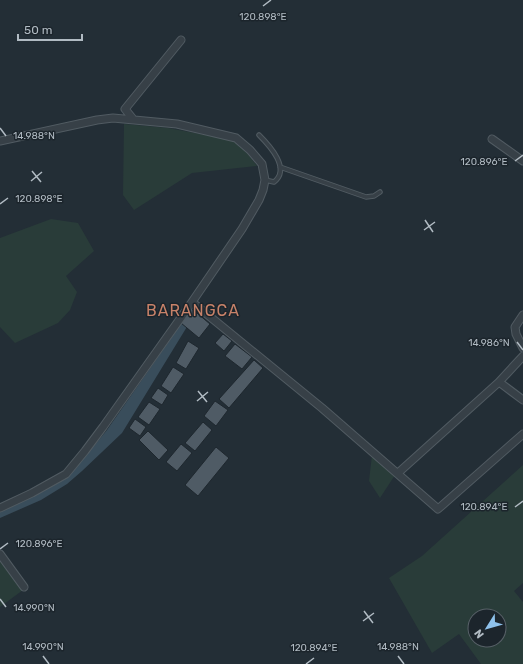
<svg xmlns="http://www.w3.org/2000/svg" width="523" height="664" font-family="Rubik,sans-serif">
	<style>
		.green { fill: #293c39; fill-rule: evenodd }
		.water { fill: #394d5b }
		.building { fill: #4f5b65; stroke: #1e272e }
		.lines { fill: none; stroke-linecap: round; stroke-linejoin: round }
		.lane-casing { stroke: #515b62; stroke-width: 5.5 }
		.street-casing { stroke: #515b62; stroke-width: 9 }
		.lane { stroke: #374047; stroke-width: 3.5 }
		.street { stroke: #374047; stroke-width: 7 }
		.ticks { fill: none; stroke: #b1bbc3; stroke-width: 1.5 }
		.labels { text-anchor: middle; dominant-baseline: central; stroke-width: 3; stroke-linejoin: round; paint-order: stroke }
		.quarter-label { font-size: 16px; letter-spacing: 1px; fill: #c78269; stroke: #1c252c }
		.ticks-label { font-size: 10px; text-anchor: middle; fill: #b1bbc3; stroke: #1c252c; stroke-width: 3; stroke-linejoin: round; paint-order: stroke }
	</style>
	<rect width="100%" height="100%" fill="#232e36"/>
	<!-- green -->
	<path class="green" d="M124 124 168 128 211 136 234 141 247 153 257 166 192 173 134 210 123 195Z
		M51 219 78 223 94 251 66 276 77 292 70 310 58 323 15 343 0 327V238Z
		M372 455 395 475 380 498 369 481Z
		M523 465V583L514 591 523 602V664H481L459 634 432 653 389 578 422 556ZM475 616H499V640H475Z
		M0 560 23 590 0 607Z"/>
	<!-- water -->
	<path class="water" d="M197 301 202 304 196 312 122 433 82 471 67 484 41 500 0 518V511L43 491 70 475 107 430Z"/>
	<!-- building -->
	<path class="building" d="M191 308 210 324 199 338 181 323Z
		M223 334 232 341 224 351 215 343Z
		M188 341 199 348 186 369 176 363Z
		M235 344 252 357 242 369 225 356Z
		M254 360 263 368 229 408 219 399Z
		M173 367 184 374 171 393 161 386Z
		M158 388 168 395 162 405 151 398Z
		M215 401 228 410 216 426 204 416Z
		M149 402 160 409 149 425 138 417Z
		M135 419 146 427 140 436 129 428Z
		M203 422 212 430 195 451 185 443Z
		M148 431 168 450 159 460 139 440Z
		M181 444 192 453 177 471 166 462Z
		M216 447 229 458 198 496 185 485Z"/>
	<g class="lines">
		<defs>
			<path id="lane" d="M259 135C270 146 291 169 274 182L265 180
				M280 167 366 197 374 196 380 192"/>
			<path id="street" d="M133 119 125 109 181 40
				M492 139 523 161
				M0 141 97 120 113 118 177 124 236 138 250 150 262 164 265 180 263 190 259 200 242 229 192 302 103 427 85 451 66 474 32 493 0 508
				M192 302 322 408 438 509 523 434
				M523 315 515 327 516 334 523 348
				M499 382 523 400
				M398 473 499 382 523 356
				M0 554 24 587"/>
		</defs>
		<!-- lane casing -->
		<use href="#lane" class="lane-casing"/>
		<!-- street casing -->
		<use href="#street" class="street-casing"/>
		<!-- lane -->
		<use href="#lane" class="lane"/>
		<!-- street -->
		<use href="#street" class="street"/>
	</g>
	<!-- ticks -->
	<path class="ticks" d="M263 6 271 0M0 128 6 136M515 161 523 155M32 171 41 182M31 181 42 172M0 204 8 198M425 220 433 232M424 230 435 222M517 342 523 350M198 391 207 402M197 401 208 392M515 507 523 501M0 549 8 543M0 599 6 607M364 611 373 623M363 621 374 613M43 656 49 664M398 656 404 664M306 664 314 658"/>
	<g class="labels">
		<!-- quarter labels -->
		<g class="quarter-label">
			<text x="193" y="310">BARANGCA</text>
		</g>
	</g>
	<g class="ticks-label">
		<text x="263" y="20">120.898°E</text>
		<text x="34" y="139">14.988°N</text>
		<text x="484" y="165">120.896°E</text>
		<text x="39" y="202">120.898°E</text>
		<text x="489" y="346">14.986°N</text>
		<text x="484" y="510">120.894°E</text>
		<text x="39" y="547">120.896°E</text>
		<text x="34" y="611">14.990°N</text>
		<text x="43" y="650">14.990°N</text>
		<text x="398" y="650">14.988°N</text>
		<text x="314" y="651">120.894°E</text>
	</g>
	<!-- north arrow -->
	<g transform="translate(487 628) rotate(233)"><circle r="19" fill="#1c252c" stroke="#586168"/>
	<path d="M0-3L7 15L0 10L-7 15Z" fill="#8ec1eb"/>
	<text y="-6" font-size="11" font-weight="bold" text-anchor="middle" fill="#b1bbc3">N</text>
	</g>
	<!-- scale -->
	<path d="M18 34v6h64v-6" fill="none" stroke="#b1bbc3" stroke-width="2"/>
	<text x="24" y="34" font-size="12" fill="#b1bbc3" stroke="#1c252c" stroke-width="3" paint-order="stroke">50 m</text>
</svg>
